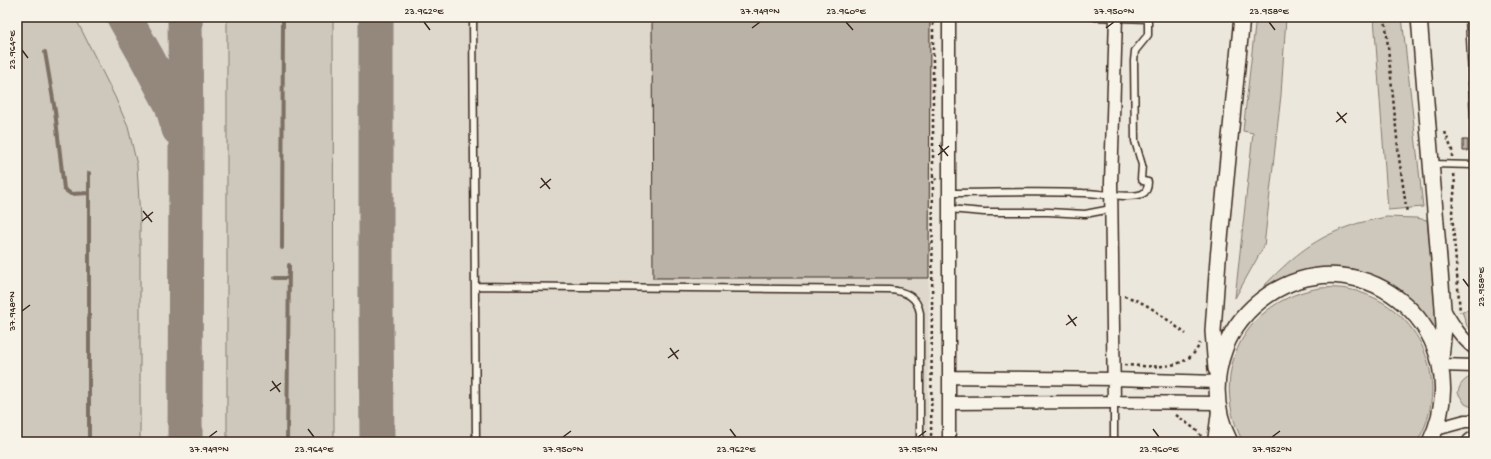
<svg xmlns="http://www.w3.org/2000/svg" width="1491" height="459" font-family="'Gochi Hand',sans-serif">
	<style>
		.built { fill: #ddd7cc }
		.green { fill: #cec8bc; stroke: #84796d }
		.lines { fill: none; stroke-linecap: round; stroke-linejoin: round }
		.stream { stroke: #7c7064; stroke-width: 4 }
		.taxiway { stroke: #94887d; stroke-width: 35 }
		.building { fill: #bab2a7; stroke: #3b2a1e }
		.service-casing { stroke: #3b2a1e; stroke-width: 9 }
		.minor-casing { stroke: #3b2a1e; stroke-width: 15 }
		.tertiary-casing { stroke: #3b2a1e; stroke-width: 18 }
		.path { stroke: #3b2a1e; stroke-width: 2.5; stroke-dasharray: 3 3; stroke-linecap: butt }
		.service { stroke: #f7f3e8; stroke-width: 6 }
		.minor { stroke: #f7f3e8; stroke-width: 12 }
		.tertiary { stroke: #f7f3e8; stroke-width: 15 }
		.ticks { fill: none; stroke: #3b2a1e; stroke-width: 1.5 }
		.neatline { fill: none; stroke: #3b2a1e; stroke-width: 1.5 }
		.ticks-label { font-size: 10px; text-anchor: middle; fill: #3b2a1e }
	</style>
	<rect width="100%" height="100%" fill="#ece7dc"/>
	<filter id="ink" filterUnits="userSpaceOnUse"><feTurbulence type="fractalNoise" baseFrequency=".025" numOctaves="2"/><feDisplacementMap in="SourceGraphic" scale="8" xChannelSelector="R" yChannelSelector="G"/><feConvolveMatrix kernelMatrix="1 2 1 2 8 2 1 2 1" color-interpolation-filters="sRGB"/></filter>
	<g filter="url(#ink)">
		<!-- built -->
		<path class="built" d="M17 17H930L928 442H17Z"/>
		<!-- green -->
		<path class="green" d="M17 17H75L115 97 128 127 137 165 140 220V442H17Z
			M227 17H333L334 442H227Z
			M1256 17H1286L1281 95 1264 246 1235 298 1253 133 1243 131Z
			M1374 17H1402L1423 207 1388 210Z
			M1386 217 1416 218 1427 220 1437 311V331C1428 319 1419 306 1407 296 1364 260 1310 262 1263 287 1290 259 1310 241 1347 227 1359 222 1373 220 1386 217Z
			M1320 288C1335 287 1349 288 1362 293 1424 313 1451 387 1417 442H1244L1242 440C1208 372 1245 300 1320 288Z
			M1474 309V334L1467 326 1462 311Z
			M1474 376V408L1465 404 1458 393C1459 384 1465 378 1474 376Z"/>
		<g class="lines">
			<!-- stream -->
			<path class="stream" d="M45 52 55 111 64 189 71 194 89 193
				M89 173V442
				M282 248 283 17
				M275 278H288
				M287 442 289 265"/>
			<!-- taxiway -->
			<path class="taxiway" d="M124 17 146 56 172 105 179 129
				M185 17 186 148 185 442
				M376 17V319L377 442"/>
		</g>
		<!-- building -->
		<path class="building" d="M652 17H930L929 278H653Z
			M1463 140H1468V151H1463Z"/>
		<g class="lines">
			<defs>
				<path id="service" d="M473 17 476 442
					M1095 17 1148 19
					M1469 17 1474 118
					M1432 164 1474 165
					M949 193C994 193 1039 191 1083 193 1099 193 1128 199 1142 194 1147 192 1148 187 1148 182L1143 181 1141 179 1142 165 1135 141 1134 61 1135 51 1148 35V17
					M949 209 984 212H1048L1085 214 1111 209
					M475 286 889 290C905 291 917 296 920 313V442
					M1114 442V402"/>
				<path id="minor" d="M949 17V442
					M1443 308C1452 323 1460 337 1474 348
					M1441 365 1474 366
					M949 377 1114 379 1217 382
					M1114 402 1111 183 1116 17
					M949 403 1114 402 1218 403
					M1436 429 1465 421H1474
					M1214 442 1218 411"/>
				<path id="tertiary" d="M1419 17 1443 308 1444 327 1441 359
					M1216 369 1213 331 1218 259 1242 17
					M1230 442C1215 412 1213 380 1225 348 1233 327 1249 308 1268 295 1366 231 1481 335 1430 442
					M1470 442 1474 439"/>
			</defs>
			<!-- service casing -->
			<use href="#service" class="service-casing"/>
			<!-- minor casing -->
			<use href="#minor" class="minor-casing"/>
			<!-- tertiary casing -->
			<use href="#tertiary" class="tertiary-casing"/>
			<!-- path -->
			<path class="path" d="M933 17V174L936 180
				M1385 17 1399 158 1407 213
				M1445 132 1452 150V157
				M1454 174C1456 188 1453 199 1452 213L1460 312
				M1124 296C1148 302 1167 320 1186 334
				M1124 365C1150 366 1188 373 1200 343
				M1176 415 1195 429 1203 438
				M931 442 933 175"/>
			<!-- service -->
			<use href="#service" class="service"/>
			<!-- minor -->
			<use href="#minor" class="minor"/>
			<!-- tertiary -->
			<use href="#tertiary" class="tertiary"/>
		</g>
	</g>
	<!-- ticks -->
	<path class="ticks" d="M424 22 430 30M846 22 853 30M1269 22 1275 30M752 28 760 22M1106 28 1114 22M22 50 28 58M1337 112 1346 123M1336 122 1347 113M939 145 948 156M938 155 949 146M541 178 550 189M540 188 551 179M143 211 152 222M142 221 153 212M1463 279 1469 287M22 311 30 305M1068 315 1076 326M1066 325 1077 317M670 348 678 359M668 358 679 350M272 381 280 392M270 391 281 383M308 429 314 437M730 429 736 437M1153 429 1159 437M209 437 217 431M563 437 571 431M918 437 926 431M1272 437 1280 431"/>
	<!-- margin -->
	<rect width="1491" height="459" fill="none" stroke="#f7f3e8" stroke-width="44"/>
	<rect x="22" y="22" width="1447" height="415" class="neatline"/>
	<g class="ticks-label">
		<text x="424" y="14">23.962°E</text>
		<text x="760" y="14">37.949°N</text>
		<text x="846" y="14">23.960°E</text>
		<text x="1114" y="14">37.950°N</text>
		<text x="1269" y="14">23.958°E</text>
		<text transform="translate(11 50) rotate(-90)" y="4">23.964°E</text>
		<text transform="translate(1480 287) rotate(-90)" y="4">23.958°E</text>
		<text transform="translate(11 311) rotate(-90)" y="4">37.948°N</text>
		<text x="209" y="452">37.949°N</text>
		<text x="314" y="452">23.964°E</text>
		<text x="563" y="452">37.950°N</text>
		<text x="736" y="452">23.962°E</text>
		<text x="918" y="452">37.951°N</text>
		<text x="1159" y="452">23.960°E</text>
		<text x="1272" y="452">37.952°N</text>
	</g>
</svg>
